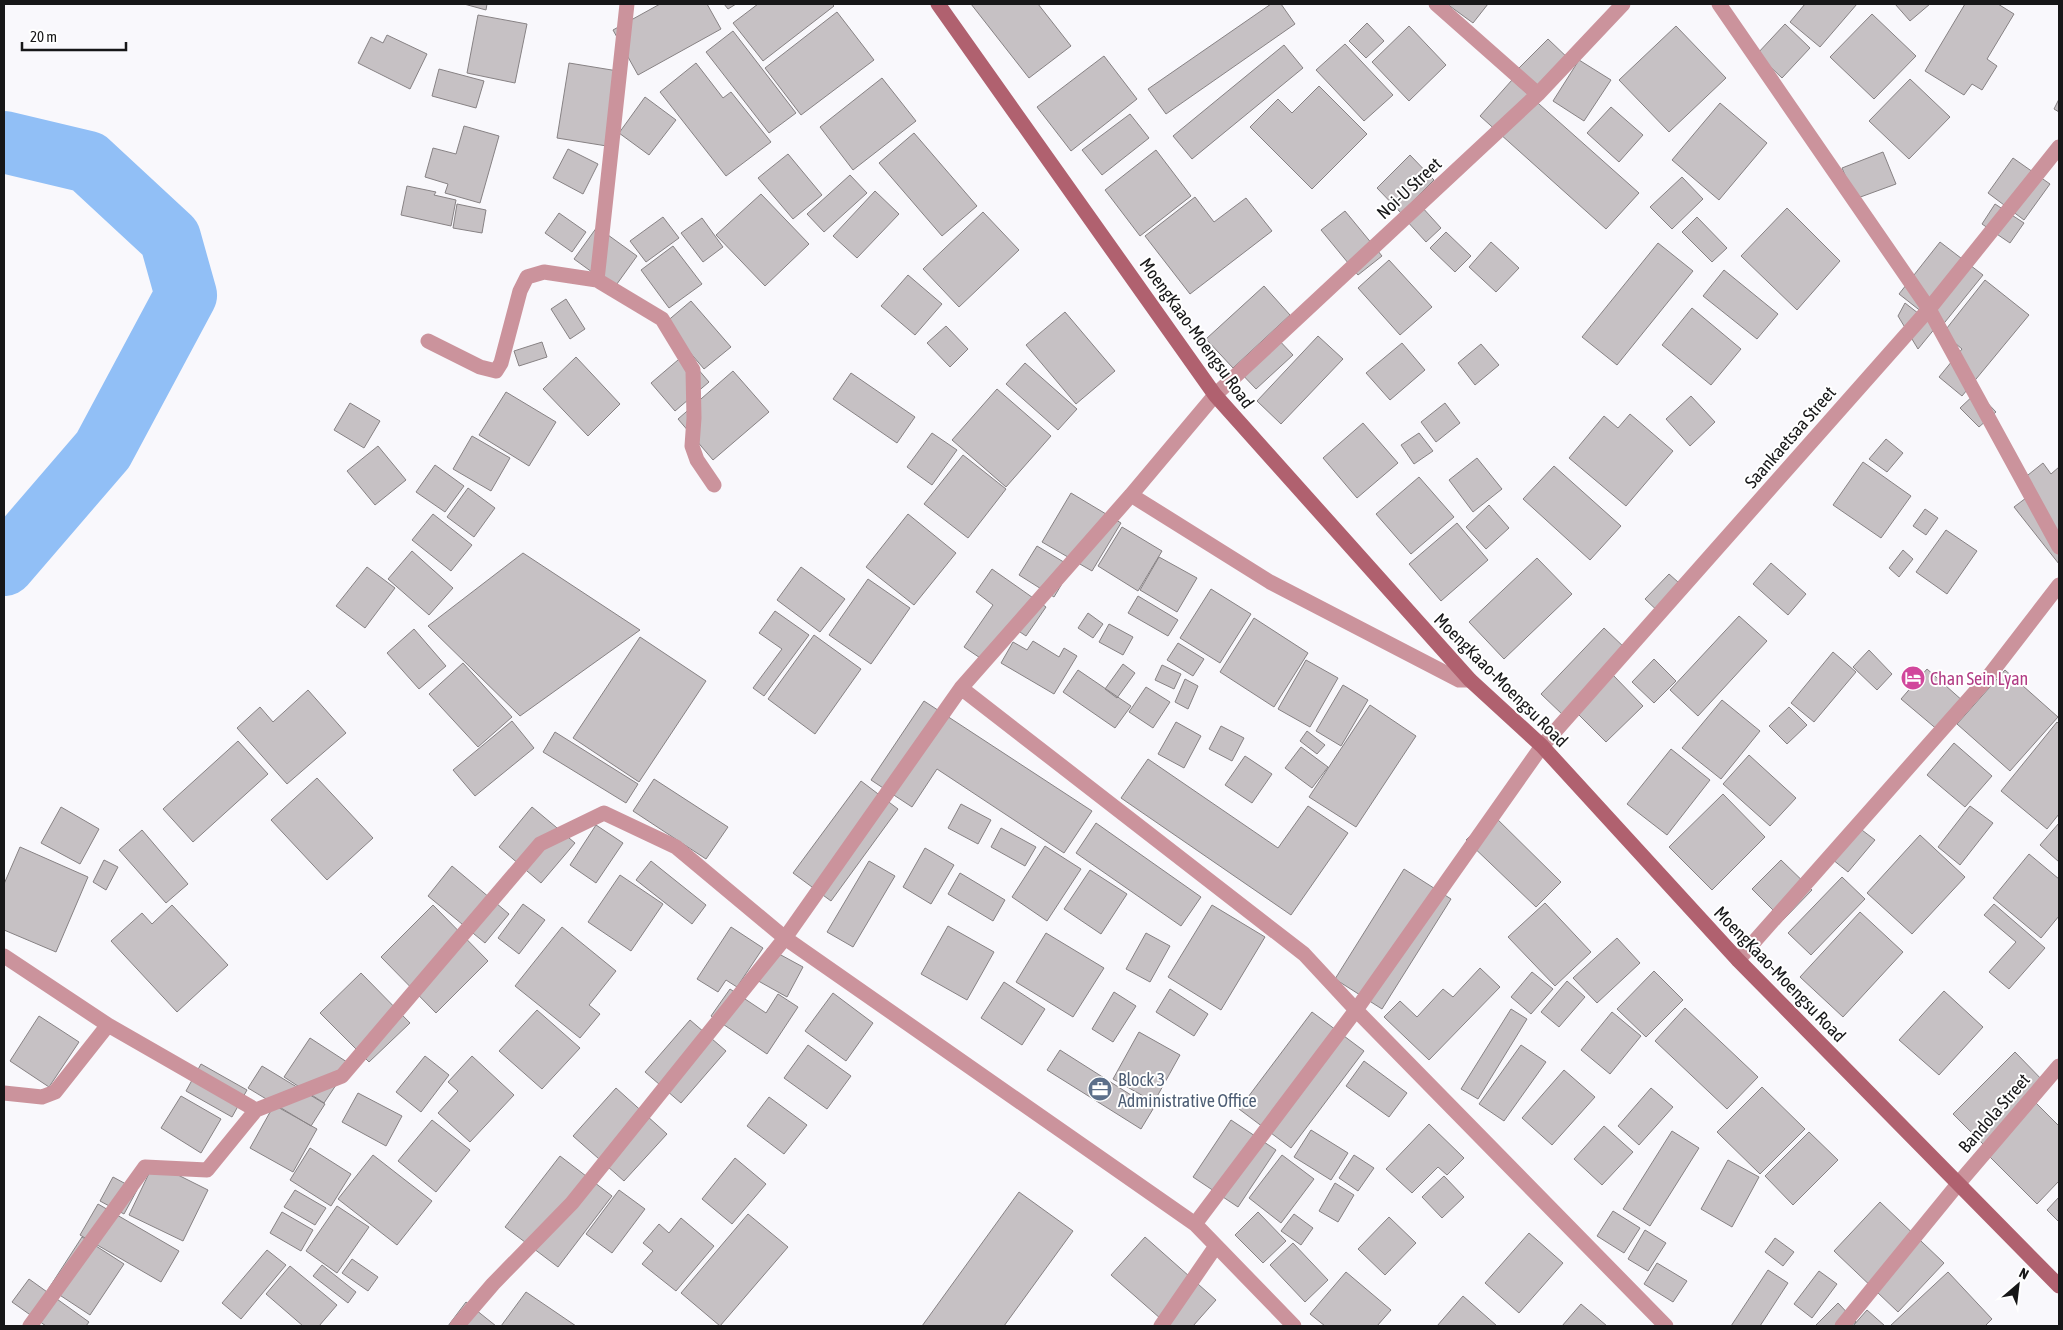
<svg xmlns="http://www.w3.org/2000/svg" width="2063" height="1330" font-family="'Asap Condensed',sans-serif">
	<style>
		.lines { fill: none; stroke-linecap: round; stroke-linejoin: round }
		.river { stroke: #91bff6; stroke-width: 62 }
		.building { fill: #c6c1c4; stroke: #878284 }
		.street { stroke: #cb939c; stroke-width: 15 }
		.secondary { stroke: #b0616f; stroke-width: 15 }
		.labels { text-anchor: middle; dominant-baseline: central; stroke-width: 4; stroke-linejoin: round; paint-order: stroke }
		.street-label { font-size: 18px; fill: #171718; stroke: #fff }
		.hotel-label { font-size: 18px; fill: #b23c85; stroke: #fff; text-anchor: start }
		.service-label { font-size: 18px; fill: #4e5e75; stroke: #fff; text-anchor: start }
	</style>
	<rect width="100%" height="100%" fill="#f9f8fc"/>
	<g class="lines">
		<!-- river -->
		<path class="river" d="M4 142 88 162 170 238 186 295 103 450 4 565"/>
	</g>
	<!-- building -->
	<path class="building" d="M464 4H487L486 10Z
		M660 4H707L721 29 638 75 613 30Z
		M724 4H736L728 9Z
		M758 4H832L834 6 763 61 733 23Z
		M971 4H1038L1071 46 1029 78Z
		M1271 4H1281L1295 24 1166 114 1148 89Z
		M1447 4H1488L1473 23Z
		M1805 4H1857L1820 47 1790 22Z
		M1895 4H1930L1910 21Z
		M1965 4H1998L2014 14 1987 59 1997 66 1982 90 1972 84 1964 95 1925 71Z
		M837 12 874 60 801 115 765 68Z
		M1872 14 1916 56 1874 99 1830 57Z
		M478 15 527 24 515 83 467 73Z
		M1367 23 1384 41 1366 58 1349 41Z
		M1785 24 1810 48 1782 78 1757 54Z
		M1409 26 1446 65 1409 101 1372 62Z
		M1676 26 1726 78 1669 132 1619 80Z
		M733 31 796 113 769 133 706 52Z
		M387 35 427 54 410 89 358 63 371 37 383 43Z
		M1548 39 1572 62 1543 92 1518 69Z
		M1345 44 1393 95 1364 121 1316 70Z
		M1284 45 1303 68 1192 159 1173 136Z
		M1104 56 1137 99 1071 151 1037 107Z
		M1579 60 1611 80 1584 121 1553 101Z
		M569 63 624 72 613 147 557 138Z
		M696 63 723 98 731 92 771 142 726 176 660 92Z
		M439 69 484 81 476 108 432 96Z
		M882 78 916 121 853 170 820 127Z
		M1910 79 1950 117 1909 159 1869 121Z
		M1512 80 1639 193 1606 229 1480 116Z
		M1319 86 1367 134 1312 189 1250 127 1278 99 1292 113Z
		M645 97 676 120 649 155 619 133Z
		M2059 99V112L2054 109Z
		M1720 103 1767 143 1719 200 1672 160Z
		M1611 107 1643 135 1619 162 1587 133Z
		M1130 114 1149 138 1102 175 1082 150Z
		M464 126 499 136 480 203 445 193 448 184 425 177 433 148 456 154Z
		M914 133 977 206 942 236 879 163Z
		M568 149 598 164 583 194 553 178Z
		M1156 150 1191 196 1140 236 1105 190Z
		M1883 152 1896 184 1855 199 1842 168Z
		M788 154 822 195 793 219 758 178Z
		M1410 155 1434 180 1401 213 1377 188Z
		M2013 158 2050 184 2024 220 1988 193Z
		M850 175 867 193 824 232 807 214Z
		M1682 177 1703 199 1672 229 1650 207Z
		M407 186 436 192 434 195 456 200 451 226 401 215Z
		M875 191 899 214 857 258 833 236Z
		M761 194 809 244 765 286 716 235Z
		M1195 197 1214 222 1246 198 1272 231 1190 294 1145 236Z
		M457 204 486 210 482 233 453 228Z
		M1995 204 2024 223 2010 243 1982 224Z
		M1421 206 1441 228 1426 242 1406 220Z
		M1787 208 1840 261 1797 310 1741 256Z
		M1345 211 1382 256 1358 275 1321 230Z
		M983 212 1019 250 959 307 923 269Z
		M559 213 586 232 572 252 545 233Z
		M663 217 679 238 646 262 630 241Z
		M1697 217 1727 248 1712 262 1682 232Z
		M702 218 723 247 703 262 681 233Z
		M597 227 637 256 614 288 574 259Z
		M1446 232 1471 256 1455 272 1430 248Z
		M1491 242 1519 268 1496 292 1469 267Z
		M1940 242 1983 275 1941 327 1899 294Z
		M1658 243 1693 271 1617 365 1582 337Z
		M673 246 702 284 669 308 641 270Z
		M1389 260 1432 307 1400 335 1358 288Z
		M1724 270 1778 314 1757 339 1703 296Z
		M908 275 942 304 915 335 881 306Z
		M1985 280 2029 315 1962 396 1939 377 1962 349 1943 333Z
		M1264 286 1290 315 1233 368 1206 339Z
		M566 299 585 329 570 339 551 309Z
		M691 301 731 347 704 369 665 323Z
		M1905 303 1936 327 1918 349 1898 316Z
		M1692 308 1741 349 1711 385 1662 345Z
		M1065 312 1115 371 1076 404 1026 345Z
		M946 326 968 349 950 367 927 343Z
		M1275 336 1293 355 1256 389 1238 370Z
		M1318 336 1343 359 1281 424 1257 401Z
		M542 342 547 357 519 366 514 351Z
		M1402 343 1425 370 1390 400 1366 373Z
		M1481 344 1499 365 1475 385 1458 363Z
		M685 354 709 382 675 411 651 383Z
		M576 357 620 404 588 436 543 389Z
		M1025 363 1077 409 1058 430 1006 384Z
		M733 371 769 412 713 460 678 419Z
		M851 373 915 417 897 443 833 399Z
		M997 389 1051 436 1006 487 952 440Z
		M506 392 556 422 529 466 479 435Z
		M1977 392 1996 412 1979 427 1960 408Z
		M1691 396 1715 422 1690 446 1666 419Z
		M350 403 380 421 364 448 334 430Z
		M1445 403 1460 423 1436 442 1421 422Z
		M1630 414 1673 451 1626 506 1569 458 1604 416 1618 428Z
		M1363 423 1398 463 1357 498 1323 458Z
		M932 433 957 450 932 485 907 467Z
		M1419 433 1433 451 1414 464 1401 445Z
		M472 436 510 458 491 491 453 469Z
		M1886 439 1903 453 1887 472 1869 459Z
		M378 446 406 480 375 505 347 471Z
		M963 455 1006 489 968 538 924 504Z
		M1477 458 1502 489 1473 512 1449 480Z
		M1863 462 1911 496 1881 538 1833 505Z
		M2043 463 2051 474 2059 467V564L2014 507 2034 492 2023 479Z
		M435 465 464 486 445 512 416 492Z
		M1554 466 1621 526 1590 560 1523 499Z
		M1419 477 1454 517 1411 554 1376 514Z
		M468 488 495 508 474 537 447 517Z
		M1071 493 1121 523 1092 571 1042 542Z
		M1489 505 1509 528 1486 549 1466 527Z
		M1925 509 1938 518 1926 535 1913 526Z
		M433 514 472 545 451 571 412 540Z
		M908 514 956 553 914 605 866 567Z
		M1457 523 1488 560 1441 601 1409 564Z
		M1122 527 1162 551 1138 591 1098 566Z
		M1946 530 1977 551 1947 594 1916 572Z
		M1037 546 1072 567 1054 597 1019 575Z
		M1903 550 1913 559 1899 577 1889 568Z
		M412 551 453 588 429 615 388 579Z
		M523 553 640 630 520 716 428 626Z
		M1159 557 1197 578 1177 612 1140 590Z
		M1537 558 1572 594 1504 659 1469 622Z
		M1771 563 1806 594 1788 615 1753 584Z
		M367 567 395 588 365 628 336 606Z
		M801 567 845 599 820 632 777 600Z
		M992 569 1046 607 1026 636 1014 628 989 664 964 647 993 605 976 592Z
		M1669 574 1688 591 1664 617 1645 599Z
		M868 579 910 608 871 664 829 635Z
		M1211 589 1251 614 1220 663 1180 638Z
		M1138 596 1178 620 1168 636 1128 613Z
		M775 611 809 635 764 696 753 688 782 649 759 633Z
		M1088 613 1103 624 1093 638 1078 628Z
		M1739 616 1767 641 1698 716 1670 690Z
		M1254 618 1308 653 1274 707 1220 672Z
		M1109 624 1133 637 1123 655 1099 642Z
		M1604 628 1627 650 1564 716 1541 694Z
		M414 629 446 666 419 689 387 653Z
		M814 635 861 669 815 734 768 699Z
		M640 637 706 681 639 782 573 738Z
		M1033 641 1059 657 1064 648 1077 656 1054 694 1001 663 1013 642 1027 650Z
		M1178 643 1204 659 1193 676 1167 660Z
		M1869 650 1892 674 1877 690 1853 667Z
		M1833 652 1856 672 1814 722 1791 703Z
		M1654 659 1676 681 1654 703 1632 682Z
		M1306 660 1338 678 1310 727 1278 709Z
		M463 663 512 717 478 747 429 694Z
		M1123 664 1135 673 1117 698 1105 689Z
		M1162 665 1181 674 1174 689 1155 680Z
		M1927 669 1964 702 1939 731 1901 699Z
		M1078 670 1131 706 1115 728 1063 692Z
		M2005 670 2058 717 2010 771 1957 724Z
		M1612 674 1643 706 1606 742 1575 711Z
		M1185 679 1198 686 1188 709 1175 702Z
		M1343 685 1368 700 1341 746 1316 731Z
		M1146 687 1170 702 1153 728 1129 712Z
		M308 690 346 733 287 784 237 728 260 707 273 722Z
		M1722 700 1760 731 1721 779 1682 748Z
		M924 701 1092 811 1064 853 937 769 912 807 871 780Z
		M1370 705 1416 736 1356 827 1309 797Z
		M1789 707 1807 725 1787 744 1769 726Z
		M512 721 534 748 475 796 453 770Z
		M1176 722 1201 736 1184 768 1158 754Z
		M2057 722 2059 724V814L2047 829 2001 791Z
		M1221 726 1244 738 1232 761 1209 749Z
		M1307 731 1325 745 1317 754 1300 741Z
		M555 732 638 784 626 803 543 752Z
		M238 741 268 774 193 842 163 809Z
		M1954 743 1992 776 1965 807 1927 775Z
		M1301 747 1328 767 1312 788 1285 768Z
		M1671 749 1710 780 1667 835 1627 804Z
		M1749 755 1796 798 1770 826 1723 784Z
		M1245 756 1272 774 1252 803 1225 785Z
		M1148 759 1278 848 1308 806 1348 833 1291 915 1121 798Z
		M317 778 373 838 327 880 271 820Z
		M654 779 728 827 706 859 633 811Z
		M861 781 898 809 831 901 793 873Z
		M1723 794 1765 837 1712 890 1669 847Z
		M961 804 991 820 978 844 948 828Z
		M1970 806 1993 823 1960 865 1938 847Z
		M61 807 99 829 80 864 41 843Z
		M532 807 575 843 541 883 499 847Z
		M1492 814 1561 882 1536 907 1466 840Z
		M1096 823 1201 897 1181 926 1076 853Z
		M2059 823V862L2040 845Z
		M1854 824 1875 840 1848 872 1827 855Z
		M596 825 623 843 596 883 570 865Z
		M1001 828 1036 847 1025 866 991 847Z
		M142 830 188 884 166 903 119 850Z
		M1920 835 1965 877 1912 934 1867 893Z
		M1045 846 1081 869 1047 921 1012 897Z
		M20 847 88 877 56 952 4 930V884Z
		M925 848 954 865 931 904 903 887Z
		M2029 854 2059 879V916L2041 938 1993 898Z
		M104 860 118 867 106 890 93 882Z
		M1781 860 1812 890 1783 920 1752 889Z
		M651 861 706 905 692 924 636 880Z
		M869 861 895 876 853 947 827 932Z
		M452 866 509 914 485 943 428 896Z
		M1404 869 1451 899 1382 1009 1335 979Z
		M1090 870 1127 894 1101 934 1064 909Z
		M960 873 1005 900 993 921 948 894Z
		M620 875 663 904 631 951 588 922Z
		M1842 877 1865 899 1811 955 1788 933Z
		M1545 903 1591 952 1555 986 1508 937Z
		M523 904 545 920 519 954 498 938Z
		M1994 904 2045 948 2009 989 1989 972 2016 942 1984 915Z
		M172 905 228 965 177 1012 111 941 142 913 152 924Z
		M433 905 488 961 436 1013 381 957Z
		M1212 905 1265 937 1221 1010 1168 977Z
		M1860 912 1903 952 1843 1017 1800 977Z
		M948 926 994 952 967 1000 921 974Z
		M562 927 616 971 589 1005 600 1014 580 1038 515 986Z
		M731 927 763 948 737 987 726 980 718 992 697 979Z
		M1046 933 1104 968 1073 1017 1016 982Z
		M1146 933 1170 946 1150 982 1126 969Z
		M1617 938 1640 963 1597 1003 1573 978Z
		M768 948 803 967 787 997 753 978Z
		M1480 968 1500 987 1429 1060 1384 1017 1400 1001 1417 1017 1443 989 1453 997Z
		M1654 971 1683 1000 1646 1037 1617 1009Z
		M1532 972 1553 989 1531 1014 1511 997Z
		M361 973 410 1023 369 1062 320 1013Z
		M1567 981 1585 997 1559 1027 1541 1012Z
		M1004 982 1045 1009 1022 1045 981 1018Z
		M730 989 766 1013 778 994 798 1007 767 1054 711 1016Z
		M1170 989 1208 1014 1194 1036 1156 1012Z
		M1944 991 1983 1027 1939 1075 1899 1040Z
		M1114 992 1136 1006 1113 1042 1092 1029Z
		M833 993 873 1023 846 1061 805 1031Z
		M1685 1008 1758 1077 1727 1109 1655 1041Z
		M1511 1009 1527 1019 1478 1099 1461 1089Z
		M537 1010 580 1048 542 1089 499 1051Z
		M1312 1012 1364 1051 1291 1148 1239 1109Z
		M1612 1012 1641 1036 1610 1074 1581 1050Z
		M39 1016 79 1042 49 1087 10 1061Z
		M690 1020 726 1051 681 1103 645 1072Z
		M1139 1032 1180 1055 1154 1102 1113 1079Z
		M310 1038 350 1064 324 1103 284 1077Z
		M808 1045 851 1076 827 1109 784 1078Z
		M1521 1045 1546 1062 1504 1121 1479 1104Z
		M1060 1050 1153 1109 1141 1129 1047 1070Z
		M2015 1052 2047 1085 1985 1146 1953 1114Z
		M425 1056 449 1075 421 1112 396 1092Z
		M472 1056 514 1095 470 1142 438 1113 458 1091 448 1082Z
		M1364 1061 1407 1093 1389 1117 1346 1086Z
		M201 1064 247 1090 232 1117 186 1091Z
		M262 1066 325 1104 311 1126 248 1088Z
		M1564 1070 1595 1097 1552 1145 1522 1118Z
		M1762 1087 1805 1129 1760 1174 1717 1132Z
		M616 1088 667 1134 624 1181 573 1136Z
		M1651 1088 1673 1107 1639 1145 1618 1126Z
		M358 1093 402 1116 386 1146 342 1122Z
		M181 1096 221 1119 201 1153 161 1128Z
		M769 1097 807 1125 784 1154 747 1126Z
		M2036 1103 2059 1126V1181L2037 1204 1985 1152Z
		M274 1105 317 1129 293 1172 250 1148Z
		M432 1120 470 1150 436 1192 398 1161Z
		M1231 1120 1276 1150 1238 1207 1193 1177Z
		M1429 1124 1464 1158 1447 1175 1438 1167 1412 1193 1386 1169Z
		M1604 1126 1633 1152 1602 1185 1574 1159Z
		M1311 1130 1348 1153 1331 1180 1294 1157Z
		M1672 1131 1699 1148 1650 1226 1623 1209Z
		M1809 1132 1838 1160 1793 1205 1765 1176Z
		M310 1148 351 1174 331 1206 290 1180Z
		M373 1155 432 1201 397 1245 338 1199Z
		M1282 1155 1314 1179 1281 1223 1249 1198Z
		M1354 1155 1374 1168 1358 1191 1339 1178Z
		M560 1156 612 1196 558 1267 505 1227Z
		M735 1158 766 1184 732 1224 702 1199Z
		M1728 1160 1759 1177 1732 1227 1701 1209Z
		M154 1163 208 1190 183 1241 129 1215Z
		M1444 1176 1464 1197 1442 1218 1422 1197Z
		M113 1177 137 1190 124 1214 100 1201Z
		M1335 1183 1354 1195 1338 1222 1319 1211Z
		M295 1190 326 1208 315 1225 284 1207Z
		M619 1190 645 1209 612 1253 586 1234Z
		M1019 1192 1073 1231 1004 1326H922Z
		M2059 1197V1222L2047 1210Z
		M1880 1202 1944 1263 1898 1312 1834 1251Z
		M98 1204 179 1251 161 1282 80 1235Z
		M337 1206 369 1227 337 1273 306 1251Z
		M1613 1211 1640 1228 1624 1253 1597 1236Z
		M282 1212 313 1230 301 1251 270 1233Z
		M1258 1212 1286 1241 1263 1263 1235 1235Z
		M748 1214 788 1247 720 1326 681 1293Z
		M1294 1214 1313 1228 1301 1245 1281 1231Z
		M1389 1217 1416 1243 1385 1275 1358 1249Z
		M681 1218 714 1246 676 1291 642 1264 653 1251 643 1243 659 1224 669 1233Z
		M1645 1230 1666 1243 1648 1271 1628 1259Z
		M1529 1233 1563 1263 1519 1313 1485 1283Z
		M82 1237 124 1264 90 1315 49 1288Z
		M1145 1237 1216 1300 1193 1326H1169L1111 1275Z
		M1775 1238 1794 1252 1783 1266 1765 1252Z
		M1293 1243 1328 1280 1305 1302 1270 1265Z
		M267 1250 286 1265 241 1319 222 1303Z
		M352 1259 378 1277 368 1291 342 1273Z
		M1657 1263 1687 1281 1673 1302 1644 1284Z
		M322 1265 356 1292 348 1303 313 1276Z
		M290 1266 337 1305 319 1326H303L266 1294Z
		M1768 1270 1788 1283 1760 1326H1731Z
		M1819 1271 1837 1284 1812 1318 1794 1304Z
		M1346 1272 1391 1310 1377 1326H1325L1310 1314Z
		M1948 1272 1992 1319 1985 1326H1890Z
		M29 1279 89 1322 86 1326H46L12 1302Z
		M526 1292 576 1326H501Z
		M1463 1296 1497 1326H1437Z
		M466 1302 496 1326H448Z
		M1838 1303 1856 1322 1851 1326H1815Z
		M1581 1304 1607 1326H1562Z
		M1867 1310 1885 1326H1853Z"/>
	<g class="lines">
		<!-- street -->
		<path class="street" d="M1436 4 1538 94
			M1719 4 1929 309 2059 547
			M597 280 627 4
			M428 341 480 367 496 371 501 363 520 291 527 277 544 272 597 280 662 319 693 370 694 418 692 446 697 460 714 485
			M1131 495 1270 582 1459 680H1470
			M961 688 1304 954 1356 1010 1666 1326
			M4 956 108 1025 256 1110 342 1076 540 844 604 813 676 847 785 938 1195 1224 1294 1326
			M1738 960 1985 681 2059 585
			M4 1093 42 1097 55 1092 108 1025
			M1195 1224 1356 1010 1542 746 1929 309 2059 147
			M30 1326 145 1167 207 1170 256 1110
			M457 1326 493 1284 572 1203 785 938 961 688 1131 495 1215 395 1538 94 1623 4
			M1161 1326 1216 1246
			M1842 1326 1958 1184 2059 1066"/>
		<!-- secondary -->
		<path class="secondary" d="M938 4 1215 395 1470 680 1542 746 1738 960 2059 1286"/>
	</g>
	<!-- icons -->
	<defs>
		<symbol id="hotel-disc" viewBox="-11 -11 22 22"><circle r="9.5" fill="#d1479c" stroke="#fff"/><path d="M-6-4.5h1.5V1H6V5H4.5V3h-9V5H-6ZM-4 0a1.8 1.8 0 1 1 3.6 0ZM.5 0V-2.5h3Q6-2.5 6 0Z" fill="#fff"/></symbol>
		<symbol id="office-disc" viewBox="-11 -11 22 22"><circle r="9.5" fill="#5c6f8a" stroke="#fff"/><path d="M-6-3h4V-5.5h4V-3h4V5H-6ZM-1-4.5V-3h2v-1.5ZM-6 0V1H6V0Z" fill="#fff"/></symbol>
	</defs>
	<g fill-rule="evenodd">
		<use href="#hotel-disc" x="1899" y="664" width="28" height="28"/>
		<use href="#office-disc" x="1086" y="1075" width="28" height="28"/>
	</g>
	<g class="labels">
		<!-- street labels -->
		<g class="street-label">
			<text transform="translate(1409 188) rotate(-43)">Noi-U Street</text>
			<text transform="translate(1197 333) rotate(54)">MoengKaao-Moengsu Road</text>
			<text transform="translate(1790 437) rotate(-49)">Saankaetsaa Street</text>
			<text transform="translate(1501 680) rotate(45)">MoengKaao-Moengsu Road</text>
			<text transform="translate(1780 974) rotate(46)">MoengKaao-Moengsu Road</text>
			<text transform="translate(1994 1113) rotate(-49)">Bandola Street</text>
		</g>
		<!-- hotel labels -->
		<g class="hotel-label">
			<text x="1930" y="678">Chan Sein Lyan</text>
		</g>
		<!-- service labels -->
		<g class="service-label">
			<text x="1118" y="1079">Block 3<tspan x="1118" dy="21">Administrative Office</tspan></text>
		</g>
	</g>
	<!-- border -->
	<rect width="2063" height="1330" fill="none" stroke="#171718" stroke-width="10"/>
	<!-- north arrow -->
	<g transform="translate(2018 1285) rotate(28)" stroke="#ffffff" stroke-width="4" paint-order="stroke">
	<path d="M0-4L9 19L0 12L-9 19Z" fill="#171718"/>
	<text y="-8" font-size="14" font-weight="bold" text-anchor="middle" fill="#171718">N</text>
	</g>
	<!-- scale -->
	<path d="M22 42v8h104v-8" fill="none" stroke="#171718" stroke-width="2.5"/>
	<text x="30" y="42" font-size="15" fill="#171718" stroke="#ffffff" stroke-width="4" paint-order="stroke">20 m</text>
</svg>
